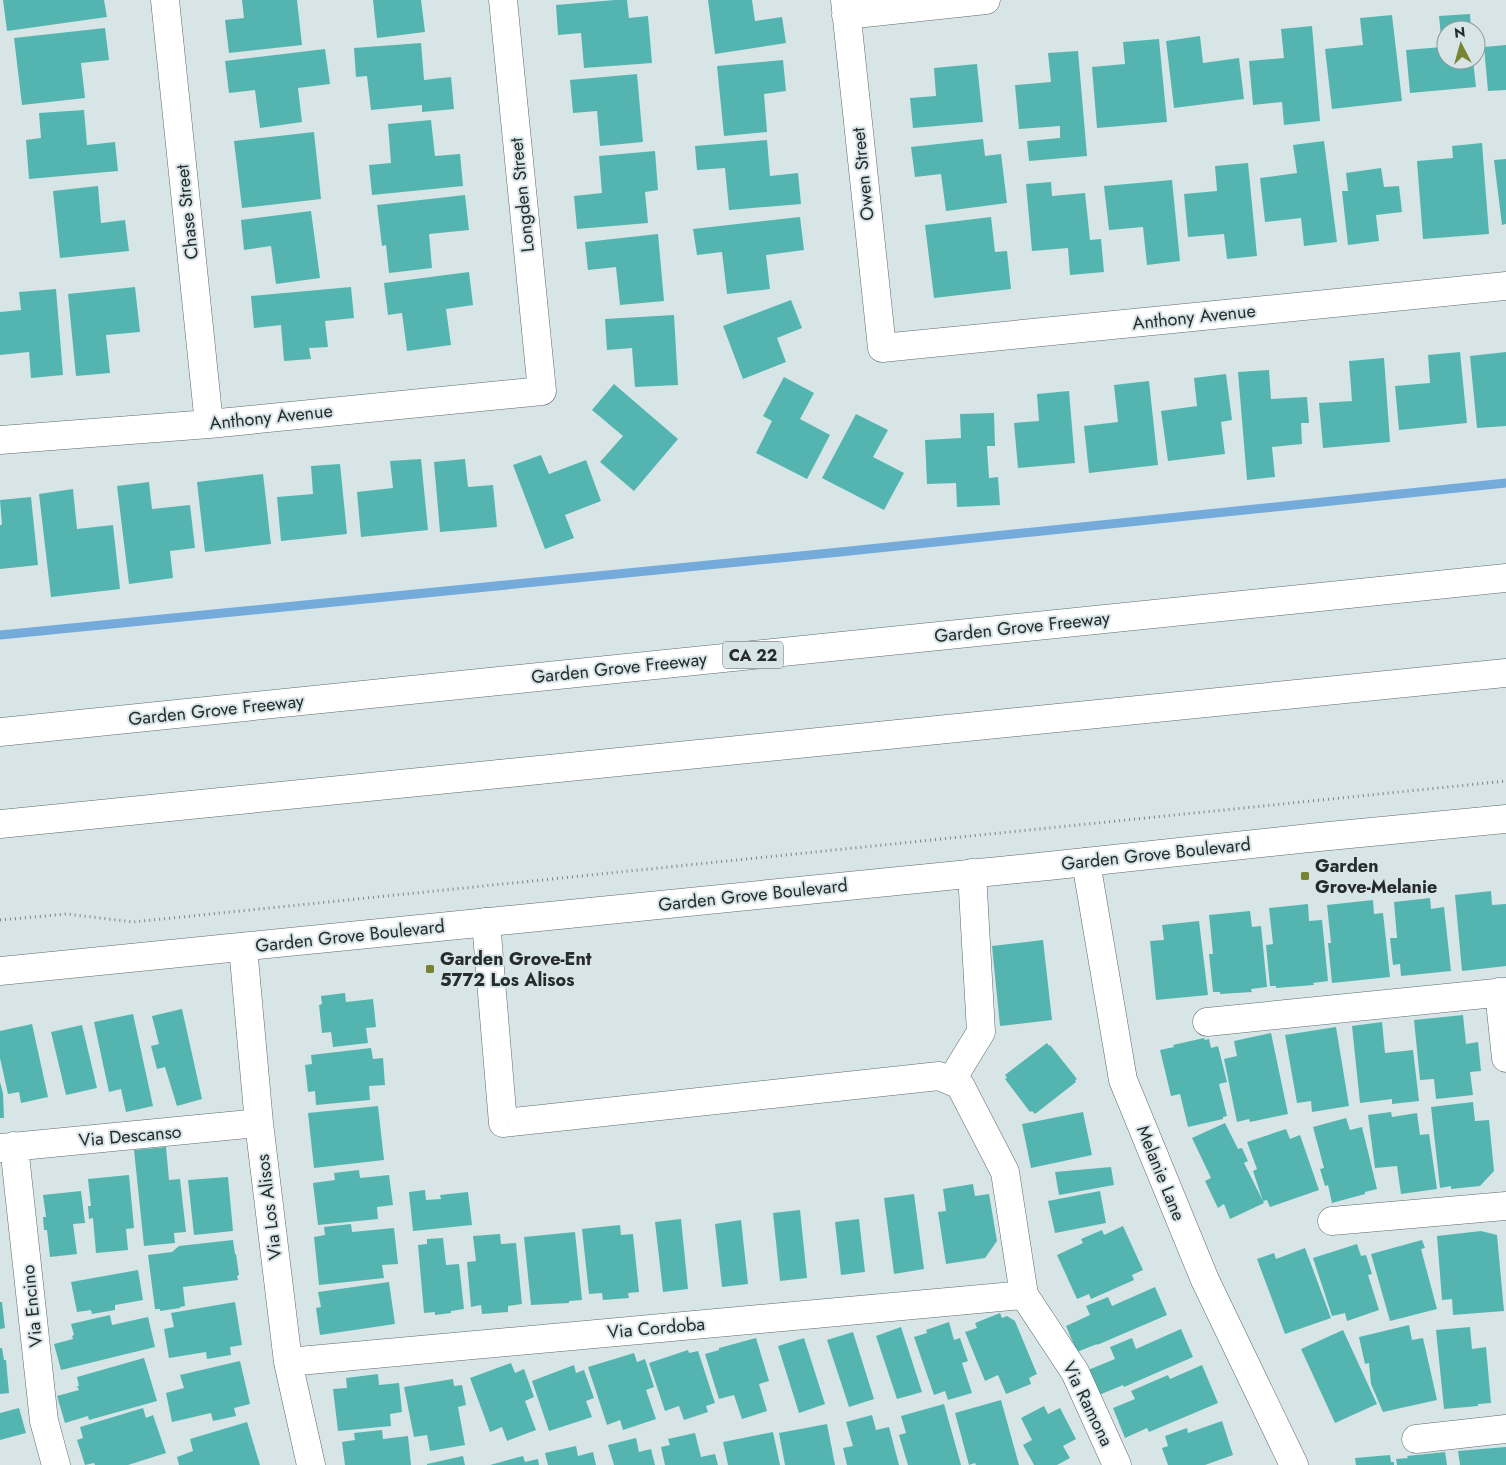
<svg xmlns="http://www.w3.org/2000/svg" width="1506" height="1465" font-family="Jost,sans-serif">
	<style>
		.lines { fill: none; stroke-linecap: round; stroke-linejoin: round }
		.stream { stroke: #74abdb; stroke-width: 9 }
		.building { fill: #54b5b0 }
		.minor-casing { stroke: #5d696c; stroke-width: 29 }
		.major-casing { stroke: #5d696c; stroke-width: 29 }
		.highway-casing { stroke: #5d696c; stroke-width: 29 }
		.path { stroke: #7b8486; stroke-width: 3; stroke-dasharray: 1 4; stroke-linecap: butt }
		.minor { stroke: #fff; stroke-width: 28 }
		.major { stroke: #fff; stroke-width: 28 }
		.highway { stroke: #fff; stroke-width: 28 }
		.poi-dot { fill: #788432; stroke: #d7e5e7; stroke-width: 2 }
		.labels { text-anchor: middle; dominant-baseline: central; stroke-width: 4; stroke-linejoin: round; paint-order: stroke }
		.shield { fill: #d7e5e7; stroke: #5b6364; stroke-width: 1 }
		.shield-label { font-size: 16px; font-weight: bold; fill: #262b2c }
		.street-label { font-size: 18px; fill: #262b2c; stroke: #d7e5e7 }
		.poi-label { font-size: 18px; font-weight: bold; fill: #262b2c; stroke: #d7e5e7; text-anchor: start }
	</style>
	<rect width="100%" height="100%" fill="#d7e5e7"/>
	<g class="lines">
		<!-- stream -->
		<path class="stream" d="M0 635 840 552 1506 483"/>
	</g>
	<!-- building -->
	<path class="building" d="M3 0H104L107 17 7 31Z
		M242 0H297L302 45 229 53 225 20 244 18Z
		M373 0H421L425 32 377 38Z
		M615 0H627L629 18 648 16 652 63 584 68 581 33 558 35 556 5Z
		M708 0H752L755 21 782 17 786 43 715 54Z
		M1470 14 1471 30H1446V60H1473L1476 87 1410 93 1406 50 1442 47 1439 16Z
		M1392 15 1402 101 1332 109 1325 49 1363 45 1360 18Z
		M1312 26 1320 121 1284 125 1282 102 1253 105 1249 61 1284 58 1281 29Z
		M105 28 109 60 81 63 85 98 22 105 14 38Z
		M1200 36 1203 63 1239 58 1244 99 1174 108 1166 41Z
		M1159 39 1167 122 1097 128 1092 67 1125 64 1123 42Z
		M421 43 424 80 451 77 454 109 422 112V105L371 110 367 76 356 77 354 48Z
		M1506 45V90L1488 91 1484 47Z
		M325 49 330 84 298 88 302 122 260 128 255 90 229 93 225 61Z
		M1078 51 1087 156 1029 161 1027 141 1060 138V126L1019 129 1015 85 1051 82 1048 53Z
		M783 60 786 91 764 94 767 132 724 136 717 66Z
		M977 64 983 122 913 128 910 98 936 96 934 68Z
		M637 74 643 142 600 146 597 111 573 113 570 80Z
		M84 110 87 145 115 142 118 171 29 179 26 140 41 138 39 113Z
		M431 120 435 156 460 154 463 186 372 195 369 165 391 163 388 124Z
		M314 132 321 199 242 208 234 141Z
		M983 139 985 156 1001 154 1007 203 946 211 941 174 915 177 911 147Z
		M767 140 770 176 798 173 801 204 729 210 725 168 697 170 695 146Z
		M1324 141 1337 242 1304 246 1301 218 1265 222 1260 178 1297 173 1293 145Z
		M1482 143 1489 234 1423 239 1417 161 1453 158 1452 146Z
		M655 151 658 190 645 192 648 223 577 229 574 196 602 193 599 156Z
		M1506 159V224L1502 225 1494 160Z
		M1248 163 1257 256 1227 259 1224 234 1188 237 1184 194 1217 191 1215 166Z
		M1381 168 1384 187 1399 186 1402 212 1376 215 1379 241 1348 245 1342 191H1348L1346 173Z
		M1172 180 1180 261 1147 265 1143 227 1109 230 1104 186Z
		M1051 182 1052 196 1085 193 1090 240 1101 239 1104 272 1070 275 1068 248 1032 251 1026 184Z
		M98 186 101 223 125 220 129 251 60 258 53 191Z
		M465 195 469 230 429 234 432 268 389 273 386 245 382 246 377 205Z
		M311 211 320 278 276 284 271 246 244 250 241 220Z
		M800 217 804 250 766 255 770 289 727 294 722 252 697 255 693 229Z
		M991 217 995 252 1007 251 1011 289 934 298 925 225Z
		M658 234 664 301 620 305 616 267 588 270 585 242Z
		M469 272 473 305 446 309 451 345 407 351 402 313 388 315 384 283Z
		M135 287 140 332 106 335 110 373 76 376 68 294Z
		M351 287 354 318 325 321 328 347 309 348 311 359 284 361 281 325 254 328 251 296Z
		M56 289 63 375 31 378 29 352 0 355V312L21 310 19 292Z
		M791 300 802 328 777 338 786 362 743 379 723 326Z
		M674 315 678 385 635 387 632 348 607 350 605 319Z
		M1460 352 1467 423 1399 430 1395 386 1430 383 1428 355Z
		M1506 352V426L1477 428 1470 356Z
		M1384 358 1390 442 1323 448 1319 403 1352 401 1349 361Z
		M1269 370 1271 399 1307 397 1309 423H1301L1302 444 1272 447 1275 477 1247 480 1238 372Z
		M1226 374 1232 420 1221 422 1225 454 1168 461 1161 411 1197 406 1194 378Z
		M784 377 814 393 800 419 830 435 807 479 756 453 772 421 763 416Z
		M1149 381 1158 465 1089 473 1084 426 1118 422 1114 385Z
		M614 384 678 439 634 491 600 462 623 436 592 410Z
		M1069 391 1075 463 1018 468 1014 423 1039 421 1037 394Z
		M994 413 995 446H987L989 478 998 477 1000 505 957 507 956 483 927 484 925 440 961 438 960 414Z
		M856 414 888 430 873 457 904 473 884 510 822 478Z
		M541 455 549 474 586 460 601 501 565 515 574 538 545 549 513 465Z
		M421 459 428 530 361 537 357 492 393 488 390 461Z
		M465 459 468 487 493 485 497 527 440 532 434 462Z
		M340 464 347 534 281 541 277 497 313 494 311 466Z
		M263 474 271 544 205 552 197 482Z
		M149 482 152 509 190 505 195 548 170 551 173 578 129 584 117 486Z
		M73 489 77 529 113 525 120 589 51 597 39 494Z
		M31 497 38 565 0 569V525H2L0 500Z
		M1491 891 1492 905 1506 904V966L1462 971 1455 895Z
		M1430 898 1431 909 1444 907 1451 971 1401 976 1400 964 1393 965 1390 938H1397L1394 902Z
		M1373 900 1374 914 1383 913 1390 977 1332 983 1328 943H1331L1327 905Z
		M1308 904 1309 921 1322 920 1328 981 1313 983 1314 985 1276 988V986H1270L1266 945 1273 944 1269 908Z
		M1250 911 1252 927 1261 926 1267 987 1251 989 1252 992 1220 994V992H1213L1209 954H1213L1209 915Z
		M1199 921 1208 995 1156 1000 1150 941 1164 940 1162 925Z
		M1043 940 1052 1020 1000 1026 992 946Z
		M345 993 346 1002 373 999 376 1027 366 1028 368 1043 333 1047 331 1032 322 1033 319 1005 322 1004 321 996Z
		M182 1009 202 1099 177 1106 165 1067 157 1069 151 1046 159 1044 152 1016Z
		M133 1014 153 1106 126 1112 121 1089 109 1092 94 1022Z
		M1463 1015 1466 1044 1478 1042 1481 1071 1470 1072 1473 1095 1436 1099 1434 1079 1420 1080 1414 1020Z
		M1382 1022 1385 1053 1413 1050 1419 1101 1392 1104V1099L1360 1103 1352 1026Z
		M32 1024 48 1097 21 1103 19 1092 8 1094 0 1058V1031Z
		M82 1025 97 1088 66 1095 51 1032Z
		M1336 1027 1349 1106 1312 1112 1311 1101 1297 1103 1285 1035Z
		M1271 1033 1288 1114 1250 1122 1249 1119 1237 1122 1224 1059 1237 1056 1234 1041Z
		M1204 1038 1205 1040 1209 1039 1211 1048 1218 1046 1227 1082 1219 1084 1227 1116 1223 1117V1119L1188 1127 1180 1094 1171 1096 1160 1050 1174 1047 1173 1045Z
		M1047 1043 1049 1046 1050 1045 1077 1079 1075 1080 1076 1082 1035 1114 1032 1111 1030 1112 1005 1079 1007 1078 1005 1075Z
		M371 1048 373 1059 383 1058 385 1085 369 1086 370 1100 316 1105 315 1091 308 1092 305 1065 312 1064 311 1055Z
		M0 1082 3 1093 4 1118H0Z
		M1473 1102 1475 1121 1489 1120 1494 1171 1480 1186 1451 1189V1186L1440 1188 1431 1107Z
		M378 1106 384 1160 314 1168 308 1113Z
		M1083 1112 1092 1155 1031 1168 1022 1124Z
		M1391 1112 1392 1117 1417 1113 1420 1135 1429 1134 1437 1189 1401 1194 1397 1166 1375 1168 1368 1115Z
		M1346 1118 1350 1130 1362 1127 1377 1189 1365 1192V1194L1332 1203 1328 1185 1325 1186 1320 1169 1324 1168 1313 1127Z
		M1225 1123 1238 1149 1242 1148 1248 1161 1244 1163 1264 1203 1230 1219 1224 1204 1218 1208 1205 1181 1211 1178 1192 1138Z
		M1286 1129 1290 1139 1300 1135 1319 1190 1270 1207 1267 1200 1263 1201 1253 1171 1257 1169 1247 1142Z
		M166 1147 169 1180 180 1179 186 1232 174 1233 175 1243 144 1246 134 1150Z
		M1111 1167 1114 1185 1059 1195 1055 1172Z
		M359 1170 360 1178 389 1175 393 1205 377 1207 378 1219 318 1225 313 1183 335 1180 334 1173Z
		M129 1175 134 1228 126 1229 128 1250 96 1253 93 1218 89 1219 88 1206H91L88 1179Z
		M228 1177 233 1231 194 1235 188 1180Z
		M973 1184 975 1196 989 1194 997 1241 985 1258 946 1264 938 1212 946 1211 943 1189Z
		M425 1190 426 1200 441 1199 440 1195 468 1192 472 1225 413 1231 409 1192Z
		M81 1191 85 1223 73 1224 77 1254 50 1257 47 1230H44L43 1217H46L43 1195Z
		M1100 1191 1106 1223 1055 1233 1048 1201Z
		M914 1194 924 1269 894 1274 884 1198Z
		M800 1210 807 1278 780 1281 773 1213Z
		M681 1219 688 1289 663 1292 655 1222Z
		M859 1219 865 1272 841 1275 835 1222Z
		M741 1220 748 1284 722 1287 715 1224Z
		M351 1224 352 1232 394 1228 398 1264 382 1265 384 1278 319 1285 314 1237 325 1235 324 1227Z
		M620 1225 621 1235 633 1234 639 1292 628 1293 629 1298 603 1300 602 1293 589 1294 582 1229Z
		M1123 1226 1143 1270 1132 1275 1134 1280 1091 1299 1089 1294 1077 1299 1057 1255 1083 1243 1081 1239 1102 1230 1104 1235Z
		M1481 1231 1497 1235 1504 1311 1453 1315 1452 1299 1442 1300 1437 1236Z
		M575 1232 582 1300 569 1301V1303L531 1305 524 1237Z
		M500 1234 501 1244 516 1243 522 1304 508 1306V1312L482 1314 481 1305 471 1307 467 1262 476 1261 473 1236Z
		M443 1238 446 1265 459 1264 464 1309 451 1311V1313L435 1315V1312L424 1313 418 1245 427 1244V1239Z
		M233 1240 235 1254H236L239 1275 237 1276 238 1280 183 1287 185 1306 180 1307V1308L160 1311V1309H155L148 1255 172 1252 179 1246Z
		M1422 1240 1425 1248 1421 1249 1437 1309 1390 1321 1371 1254Z
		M1357 1244 1361 1256 1366 1255 1372 1274 1368 1275 1379 1310 1347 1321 1345 1313 1332 1316 1313 1258Z
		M1305 1248 1331 1318 1285 1334 1257 1259 1274 1253 1276 1259Z
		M138 1270 143 1300 115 1305V1310L92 1314 91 1310 77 1312 71 1282Z
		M389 1282 395 1324 320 1335 316 1308 321 1307 318 1292Z
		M1155 1287 1167 1315 1097 1345V1344L1077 1352 1066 1326 1090 1315 1086 1306 1108 1297 1112 1306Z
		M0 1302H2L5 1328 0 1329Z
		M235 1302 242 1345 230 1347 231 1355 207 1359 206 1352 169 1358 164 1329 174 1327 171 1313Z
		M1000 1313 1002 1318 1007 1316 1015 1321 1037 1374 1029 1378 1031 1384 1006 1394 998 1375 985 1381 965 1332 977 1328 975 1323Z
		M110 1315 112 1325 148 1317 155 1347 61 1370 54 1344 73 1339 72 1336 74 1335 71 1324Z
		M949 1322 954 1340 960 1338 968 1361 962 1363 972 1393 948 1400 945 1391 934 1395 914 1337 927 1333 926 1330Z
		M1409 1325 1412 1340 1423 1338 1437 1400 1383 1412 1371 1384 1369 1363 1365 1364 1359 1337Z
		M901 1327 922 1392 897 1399 876 1336Z
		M1470 1327 1472 1349 1486 1347 1491 1403 1478 1404V1406L1444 1409 1436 1330Z
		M1181 1329 1193 1357 1124 1387 1123 1385 1099 1395 1088 1370 1115 1359 1110 1347 1132 1338 1136 1349Z
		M1343 1330 1377 1404 1335 1423 1301 1349Z
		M853 1332 874 1399 849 1407 827 1340Z
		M756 1338 769 1381 759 1384 767 1411 742 1419 734 1395 719 1399 705 1354 719 1350V1348Z
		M804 1338 825 1404 799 1413 778 1346Z
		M0 1348H2L4 1360H6L9 1393 0 1394Z
		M688 1350 689 1353 698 1351 715 1403 706 1406 708 1412 684 1420 679 1406 665 1411 649 1363Z
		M634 1353 637 1362 645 1359 654 1387 646 1390 656 1419 623 1430 620 1420 607 1425 588 1367Z
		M144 1358 157 1401 89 1420 88 1416 65 1423 57 1396 79 1390 77 1386H79L77 1377Z
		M240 1361 250 1404 234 1408 236 1416 213 1421 211 1413 172 1422 166 1393 184 1388 180 1375Z
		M511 1363 515 1373 524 1369 534 1397 525 1401 536 1430 507 1441 502 1427 490 1432 470 1378Z
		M574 1365 576 1373 584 1370 594 1398 586 1401 592 1417 549 1431 532 1381Z
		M1202 1365 1218 1403 1149 1432 1147 1428 1125 1438 1113 1408 1135 1399 1131 1391 1168 1375 1170 1379Z
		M378 1374 379 1385 399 1383 402 1412 390 1414 391 1426 338 1431 333 1389 347 1388 346 1378Z
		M453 1379 454 1386 462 1385 466 1405 458 1407 465 1445 430 1451 427 1435 414 1437 404 1387Z
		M1001 1400 1019 1465H976L975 1463 969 1465 955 1413Z
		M944 1404 961 1465H908L899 1435 906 1433 901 1416Z
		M1044 1406 1048 1414 1060 1408 1076 1439 1063 1446 1070 1458 1057 1465H1034L1023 1445 1032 1440 1021 1418Z
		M19 1408 26 1433 0 1440V1413Z
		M143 1408 146 1418 153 1415 166 1453 128 1465H95L94 1463 85 1465 77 1440 83 1438 80 1427Z
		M872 1415 876 1430 889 1427 899 1465H847L843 1448 853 1446 846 1422Z
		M1222 1421 1233 1455 1205 1465H1168L1162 1448 1168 1446 1165 1436 1187 1428 1188 1433Z
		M247 1422 260 1465H179L177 1457 193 1451 190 1439Z
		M827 1424 835 1465H785L779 1433Z
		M382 1430 383 1439 408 1436 411 1465H345L342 1442 355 1440 354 1433Z
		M773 1432 780 1465H728L723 1442Z
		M695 1433 701 1457 715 1454 718 1465H665L661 1447 670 1445 668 1439Z
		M636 1438 639 1452 651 1449 655 1465H614L608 1445Z
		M576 1446 578 1456 593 1452 596 1465H548L545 1453Z
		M1506 1447V1465H1460L1458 1451Z
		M1445 1452 1447 1465H1397L1396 1459 1408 1458 1407 1456Z
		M1390 1455 1391 1462H1394V1465H1356L1355 1458Z
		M463 1456 465 1465H427V1464Z
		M523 1456 525 1462 538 1459 539 1465H490Z"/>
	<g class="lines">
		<defs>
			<path id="minor" d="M165 0 209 424
				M845 0 882 348 1506 286
				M846 15 986 0
				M0 440 209 424 542 391 503 0
				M1086 862 1123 1080 1205 1280 1294 1465
				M486 922 503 1123 939 1076 960 1085 1005 1172 1024 1295 1075 1372 1117 1465
				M243 947 259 1123 288 1362 311 1465
				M1499 992 1506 1058
				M1207 1022 1506 992
				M951 1081 981 1032 972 873
				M14 1146 44 1421 56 1465
				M0 1148 259 1123
				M1332 1221 1506 1206
				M288 1362 1024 1295
				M1416 1439 1506 1429"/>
			<path id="major" d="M0 971 1048 866 1319 837 1506 819"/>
			<path id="highway" d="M0 732 1506 578
				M0 824 1506 673"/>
		</defs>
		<!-- minor casing -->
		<use href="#minor" class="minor-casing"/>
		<!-- major casing -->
		<use href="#major" class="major-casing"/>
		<!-- highway casing -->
		<use href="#highway" class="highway-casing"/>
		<!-- path -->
		<path class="path" d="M0 920 67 914 133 922 1506 781"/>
		<!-- minor -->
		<use href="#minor" class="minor"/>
		<!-- major -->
		<use href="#major" class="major"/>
		<!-- highway -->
		<use href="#highway" class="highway"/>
	</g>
	<!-- markers -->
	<g class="poi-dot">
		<rect x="1300" y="871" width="10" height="10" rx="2.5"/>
		<rect x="425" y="964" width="10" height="10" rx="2.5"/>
	</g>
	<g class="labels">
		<!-- shield labels -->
		<rect class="shield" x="723" y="641.5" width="60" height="27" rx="4"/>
		<g class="shield-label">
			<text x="753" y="655">CA 22</text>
		</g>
		<!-- street labels -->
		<g class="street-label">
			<text transform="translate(863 174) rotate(-96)">Owen Street</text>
			<text transform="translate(522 195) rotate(-96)">Longden Street</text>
			<text transform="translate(187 212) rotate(-96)">Chase Street</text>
			<text transform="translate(1194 317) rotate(-6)">Anthony Avenue</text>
			<text transform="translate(271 417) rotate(-6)">Anthony Avenue</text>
			<text transform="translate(1022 627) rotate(-6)">Garden Grove Freeway</text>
			<text transform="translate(619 668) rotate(-6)">Garden Grove Freeway</text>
			<text transform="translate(216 710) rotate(-6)">Garden Grove Freeway</text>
			<text transform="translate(1156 854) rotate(-6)">Garden Grove Boulevard</text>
			<text transform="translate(753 895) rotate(-6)">Garden Grove Boulevard</text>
			<text transform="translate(350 936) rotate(-6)">Garden Grove Boulevard</text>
			<text transform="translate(130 1136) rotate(-5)">Via Descanso</text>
			<text transform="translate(1161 1173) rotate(68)">Melanie Lane</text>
			<text transform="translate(269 1207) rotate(-97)">Via Los Alisos</text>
			<text transform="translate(32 1306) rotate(-96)">Via Encino</text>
			<text transform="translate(656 1328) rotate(-5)">Via Cordoba</text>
			<text transform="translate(1088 1404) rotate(64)">Via Ramona</text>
		</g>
		<!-- poi labels -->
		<g class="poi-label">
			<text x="1315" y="866">Garden<tspan x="1315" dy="21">Grove-Melanie</tspan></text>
			<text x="440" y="959">Garden Grove-Ent<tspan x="440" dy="21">5772 Los Alisos</tspan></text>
		</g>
	</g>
	<!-- north arrow -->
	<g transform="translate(1461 45) rotate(354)"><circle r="24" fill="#d7e5e7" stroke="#909b9c"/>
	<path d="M0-4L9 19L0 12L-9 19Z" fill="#788432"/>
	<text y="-8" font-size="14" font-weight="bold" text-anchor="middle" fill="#262b2c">N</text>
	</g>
</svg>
